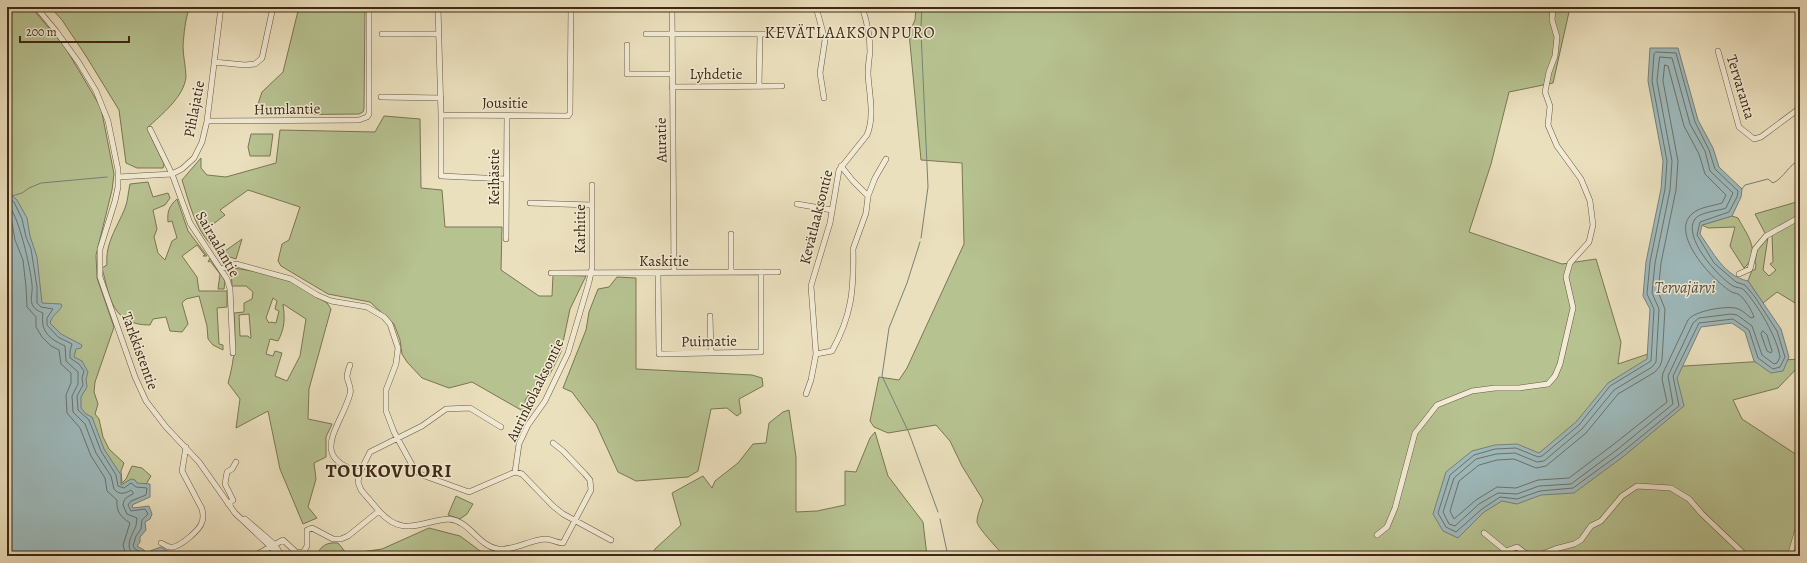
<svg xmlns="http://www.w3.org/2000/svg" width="1807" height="563" font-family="Alegreya,serif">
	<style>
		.green { fill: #b7c291; stroke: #7a7652; fill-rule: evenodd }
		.water { fill: #9ebabd; stroke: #788079 }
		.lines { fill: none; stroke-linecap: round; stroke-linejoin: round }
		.shore { stroke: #6e7268; stroke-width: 1 }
		.stream { stroke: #788079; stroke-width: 1 }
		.minor-casing { stroke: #69573d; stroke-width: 6 }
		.minor { stroke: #f2ebd5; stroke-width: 5 }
		.labels { text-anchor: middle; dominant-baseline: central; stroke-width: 3; stroke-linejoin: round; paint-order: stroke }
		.street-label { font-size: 15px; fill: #3e2912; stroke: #f2ebd5 }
		.neighbourhood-label { font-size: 16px; letter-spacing: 1px; fill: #3e2912; stroke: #f2ebd5 }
		.water-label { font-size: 16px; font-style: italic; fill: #564d3d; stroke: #f2ebd5 }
		.district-label { font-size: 19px; font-weight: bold; letter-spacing: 1px; fill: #3e2912; stroke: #f2ebd5 }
	</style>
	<rect width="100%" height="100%" fill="#ebe0be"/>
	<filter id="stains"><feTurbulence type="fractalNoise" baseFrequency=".005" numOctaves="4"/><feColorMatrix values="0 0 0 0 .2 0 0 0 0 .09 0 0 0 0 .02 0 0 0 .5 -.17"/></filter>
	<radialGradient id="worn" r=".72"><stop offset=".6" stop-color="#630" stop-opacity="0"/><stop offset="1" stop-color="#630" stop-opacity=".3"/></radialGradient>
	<!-- green -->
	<path class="green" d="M7 7H31L65 47 101 108 114 174 112 190 96 255 97 278 114 327 95 382 94 392 98 404 95 414 99 419 103 437 109 449 124 463 121 471 122 483 126 479 132 466 142 468 151 476 145 486 7 536Z
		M50 7H190C185 18 184 34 183 46 183 57 186 67 186 77 184 97 161 115 147 128L164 164 163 168H137L126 163 119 110 86 56 62 20Z
		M299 7H365L364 109 363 112 359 114 256 115 259 101 262 92 283 72Z
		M916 7H1566L1569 12 1553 83 1509 92 1491 164 1469 232 1562 264 1596 259 1621 342 1618 364 1648 354 1668 367 1800 359V365L1778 388 1733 400 1742 419 1800 457V556H1004C998 549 978 528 977 522 977 515 981 506 983 500L962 466 950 441 936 425 888 433 874 427 870 421 879 377 899 380 907 368 964 244 962 163 921 160 909 33 915 20Z
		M384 116 420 119 421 188 442 190 445 227H502L501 270 539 296H552L553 275 586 276 570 309 561 352 549 376 535 387 525 400 528 414 472 382 449 388 422 378 407 362 402 354 400 340 394 324 370 302 328 294 281 266 278 261 282 244 289 240 300 207 248 190 220 210 225 215 208 228 225 251 242 239 236 259C199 249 192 211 182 180L201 158V168L207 175 226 177 276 163 280 130 375 132Z
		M251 134H273L270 156H250L248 147Z
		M148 182 153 197 168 193 170 198 165 205 153 210 157 229 154 237 158 253 165 260 172 241 177 238 172 221 168 222C167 212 169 206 177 199L188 231 207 256H203L205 255 197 245 182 256 197 277 199 291H227V307L217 308 219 344 223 345V350L213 345 208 339 207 326 199 296 186 299 182 303 188 324 182 332 170 331 166 317 153 319 150 325C112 325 110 298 102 268L107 265C105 243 117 228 125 208 128 201 128 192 130 184Z
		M1800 201V215L1766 235 1755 214Z
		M1732 216 1738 218C1747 235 1762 252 1744 268L1730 246 1735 227 1708 228 1702 225Z
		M1800 219V306L1777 292 1763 303 1748 281 1752 270H1755L1756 265 1755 262 1757 250 1768 237 1763 270 1769 276 1776 270 1770 264 1773 262 1772 234Z
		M210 258 225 281 224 289H218L220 274 210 261 208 262Z
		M234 268 258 272 292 281 327 303 331 309 309 389 308 419 332 424 326 437V457L314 463 316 479 308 507 317 518 303 524 280 469 268 411 236 428 240 399 228 383C235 359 236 337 234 313L244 312V303L252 299 253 292 246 286H232L231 271ZM273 298 277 301 275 309 279 311 276 323 271 322 269 323 266 318ZM283 304 306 319 300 356 287 381 275 376 282 353 275 351 273 356 266 354 270 339 278 341C285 328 285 318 283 304ZM249 314 251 338H250L248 336H240L239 315Z
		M617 277 636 278V369L752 375 762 378 763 386 739 399 741 413 737 416 727 408 711 409 698 471 688 477 636 481 618 472 596 424 572 392 563 388 586 330 589 312 598 289 609 287Z
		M789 410 796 457V512L817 511 845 505V471L856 472 870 438 875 432 888 476 923 522 927 556H651L655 549 681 525 672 493 703 476 712 488 715 481 738 463 753 444 766 443 769 423 783 412Z
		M456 496 473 504 467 514 460 519 448 515Z
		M429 528 460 536 483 553 482 556H451L443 551 438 556H316C321 546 326 542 338 543L347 554 382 549Z"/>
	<!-- water -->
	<path class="water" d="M1650 48H1678L1698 120 1713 148 1719 167 1742 189 1741 197 1732 216 1702 225 1700 234C1713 252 1724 276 1748 281L1781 329 1789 357 1783 371 1771 373 1754 361 1745 332 1732 323 1701 327 1677 378 1684 406 1624 456 1574 493 1541 495 1517 504 1502 501 1484 512 1458 538 1443 531 1433 514 1446 472 1472 451 1495 445 1517 444 1539 453 1576 422 1608 383 1647 359 1650 309 1643 296 1646 262 1661 189 1663 161 1648 81Z
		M7 185 10 194 17 200 27 218 30 236 37 257 42 303 61 304 62 306C59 312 52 315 50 323L61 334 82 345 81 348 76 349 74 357 82 361 88 372 86 379 87 387 81 397V408L86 414 92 417 104 449 121 475V485L131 479 135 480 137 483 150 484V497L132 505 133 508 149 506 152 514 150 519 145 522 146 530 140 537V542L137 546 144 550 147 556H7Z
		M161 547 172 554 171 556H151L152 554 150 551Z"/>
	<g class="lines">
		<!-- shore -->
		<path class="shore" d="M1656 52 1676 53 1695 122 1709 150 1715 169 1738 191 1737 197 1729 212 1700 222 1697 235 1714 263 1736 282 1745 285 1755 297 1777 331 1785 357 1780 367 1773 369 1758 358 1749 330 1733 319 1699 323 1673 376 1679 406 1621 453 1573 488 1540 491 1517 499 1500 497 1482 509 1456 532 1446 527 1438 513 1450 475 1474 455 1495 449 1516 448 1538 457 1542 456 1579 425 1610 386 1651 361 1654 309 1647 294 1650 262 1665 189 1667 161 1652 81 1654 54Z
			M1660 57 1672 58 1690 124 1705 151 1710 171 1733 193 1726 208C1718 211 1700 212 1695 219 1682 237 1718 277 1733 286 1736 288 1741 287 1744 290 1758 305 1777 337 1780 357L1777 363 1774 364 1762 355 1752 326 1737 315 1731 314 1699 318 1693 323 1668 376 1673 404 1618 449 1571 484 1539 486 1517 494 1498 493 1479 504 1455 526 1449 524 1443 512 1454 478 1476 459 1496 454 1515 453 1537 462 1544 461 1582 429 1614 390 1652 367 1656 362 1659 309 1652 293 1655 263 1670 190 1672 161 1657 81Z
			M1665 65 1668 66 1684 126 1699 154 1705 174 1726 195 1722 203C1713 206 1700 207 1693 213 1668 233 1713 280 1730 291 1732 293 1736 293 1738 294 1744 297 1752 311 1754 317L1751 318C1746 314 1741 309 1735 308 1724 306 1694 311 1688 320L1663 373 1662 379 1667 402 1614 444 1569 478 1538 480 1516 488 1497 487 1476 500 1454 519 1450 511 1459 481 1479 465 1497 460 1514 459 1536 468 1546 466 1586 433 1618 394 1655 372 1660 366 1662 360 1665 309 1658 292 1661 263 1676 190 1678 161 1663 81Z
			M7 197 14 202 22 219 26 237 31 249 37 287V303L41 307 53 309 47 318V325L58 337 72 344 70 351V358L79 364 84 371 82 378 83 385 77 396 78 410 89 420 101 451 116 475 118 486 124 488 131 483 136 487 147 488 146 495 131 501 128 505 131 511 145 509 148 514 142 520 141 529 136 536 133 546 135 549 139 551 143 556
			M7 204C18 211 31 270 32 285 33 291 30 298 32 304 34 309 38 311 43 313 40 332 50 339 65 346L66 361 78 372V384L72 396 73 412 85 424 96 453 111 476 114 489C119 495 125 494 131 490L133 492V494C127 497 124 498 123 505L127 514 137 518C136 521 137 525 135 528 131 537 123 550 137 556
			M7 214 12 223 15 240 23 260 26 287 27 307 36 317V327L42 337 51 346 59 350 61 364 71 373V383L66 395 67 413 80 428 91 456 105 478 107 491 117 500C116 512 121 517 130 523L123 545 126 556
			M1763 331 1767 335 1772 351 1771 353 1767 351 1761 334Z"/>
		<!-- stream -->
		<path class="stream" d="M921 26 922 7
			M1742 189 1745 185 1768 179 1773 183C1784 178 1789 164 1800 160
			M12 196 22 193 29 188 41 183 107 177
			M921 238 928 187 921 32
			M920 242 907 283 889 328 882 376 909 433 938 512
			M940 519 948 556"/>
		<defs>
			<path id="minor" d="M36 7 56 31 79 63 96 91 108 121 118 170V187L115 201 100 249V277L135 377 146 401 166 427 199 462 235 513 271 547 278 556
				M438 7 441 115 568 116 570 113 571 7
				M672 7 674 273
				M816 7 825 40 820 73 824 98
				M382 34H439
				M646 34H782
				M627 45V74H672
				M1718 51 1739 127 1754 139 1761 137 1800 108
				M214 62 245 65 255 64 262 58 273 7
				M759 86 760 34
				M672 87 782 86
				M381 97 441 98
				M441 115V176L506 179
				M207 121 359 120 367 117 369 114V7
				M150 129 172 174 190 223 227 279 230 289 233 353
				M841 166 853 181 868 196
				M118 177 172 174 182 169 194 158 202 142 207 121 221 7
				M530 203 591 205
				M797 204 832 210
				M731 234V272
				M506 239 507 116
				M221 269 236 264 291 279 317 295 331 301 367 307 384 317 390 324 398 348 396 364 386 390V411L394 432 411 463 416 471 422 475 469 492 515 472 522 474 553 506 563 514 611 540
				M551 273 778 272
				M658 273 659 354 761 352V272
				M1739 274 1750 269 1755 249 1766 236 1800 217
				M710 316 711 353
				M816 354 832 351C852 315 854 289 853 249L866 213 868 196 875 178 886 159
				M350 365C349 368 347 373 347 377 348 383 352 388 350 394 341 427 307 457 360 472
				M806 394 811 380 816 354 811 286 813 279 830 223 839 170 867 135C875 116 869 93 868 74 868 66 869 60 870 52 870 37 867 21 862 7
				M515 472 519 444 528 425 545 401 568 353 589 282 592 268V185
				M228 504 233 500 225 484 227 472 232 469 236 462
				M379 511 361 490 358 482 360 472 370 452 422 426 446 409 470 408 501 427
				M245 519 274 544 282 556
				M1484 533 1506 551 1517 547 1529 556
				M1377 535 1387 527 1395 508 1415 433 1437 405 1472 391 1495 388H1519L1548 384 1555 376 1560 364 1573 308 1566 277 1570 263 1589 242 1593 225 1590 201 1581 179 1557 146 1548 125 1550 106 1545 92 1549 72 1555 56 1557 37 1552 20 1553 7
				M161 543C164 544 167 547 170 547 178 549 200 530 202 522 204 517 203 514 202 509L182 471 186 447
				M502 549 504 556
				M254 556 283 540 296 552 303 553 307 546V530L312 528 333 539H341L348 536 379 511C396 530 409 528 431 522 437 521 443 519 449 519 470 521 478 546 498 549 514 551 529 540 545 539 552 539 556 543 563 543L591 490 590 480 585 474 563 451 553 443
				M1537 556 1555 549 1574 544 1581 540 1591 526 1601 521 1622 496 1637 486 1671 488 1689 499 1702 514 1744 554 1748 556
				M1790 556 1800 522"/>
		</defs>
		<!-- minor casing -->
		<use href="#minor" class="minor-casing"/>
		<!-- minor -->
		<use href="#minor" class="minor"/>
	</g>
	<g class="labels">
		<!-- street labels -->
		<g class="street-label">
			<text x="716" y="74">Lyhdetie</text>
			<text transform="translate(1741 87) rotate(73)">Tervaranta</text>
			<text x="505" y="103">Jousitie</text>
			<text transform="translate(194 109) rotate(-79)">Pihlajatie</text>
			<text transform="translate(287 109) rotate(-1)">Humlantie</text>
			<text transform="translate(661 140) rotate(-91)">Auratie</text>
			<text transform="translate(494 177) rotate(-90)">Keihästie</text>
			<text transform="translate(816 217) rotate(-76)">Kevätlaaksontie</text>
			<text transform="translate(580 229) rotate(-90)">Karhitie</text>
			<text transform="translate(218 244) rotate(60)">Sairaalantie</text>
			<text x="664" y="261">Kaskitie</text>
			<text transform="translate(709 341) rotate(-1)">Puimatie</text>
			<text transform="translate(140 351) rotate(70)">Tarkkistentie</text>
			<text transform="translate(535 390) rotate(-64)">Aurinkolaaksontie</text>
		</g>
		<!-- neighbourhood labels -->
		<g class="neighbourhood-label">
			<text x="850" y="33">KEVÄTLAAKSONPURO</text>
		</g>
		<!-- water labels -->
		<g class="water-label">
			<text x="1685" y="288">Tervajärvi</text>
		</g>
		<!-- district labels -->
		<g class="district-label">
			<text x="389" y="471">TOUKOVUORI</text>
		</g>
	</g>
	<!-- margin -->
	<rect width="1807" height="563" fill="none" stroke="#ebe0be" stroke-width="24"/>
	<rect x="8" y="8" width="1791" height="547" fill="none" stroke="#3e2912" stroke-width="2"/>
	<rect x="12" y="12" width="1783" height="539" fill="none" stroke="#3e2912"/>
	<!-- scale -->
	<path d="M20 36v6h109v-6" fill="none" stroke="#3e2912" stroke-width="2"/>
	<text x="26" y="36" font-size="12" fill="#3e2912" stroke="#f2ebd5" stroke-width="3" paint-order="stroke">200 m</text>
	<rect width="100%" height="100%" filter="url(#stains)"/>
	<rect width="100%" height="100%" fill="url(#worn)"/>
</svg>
